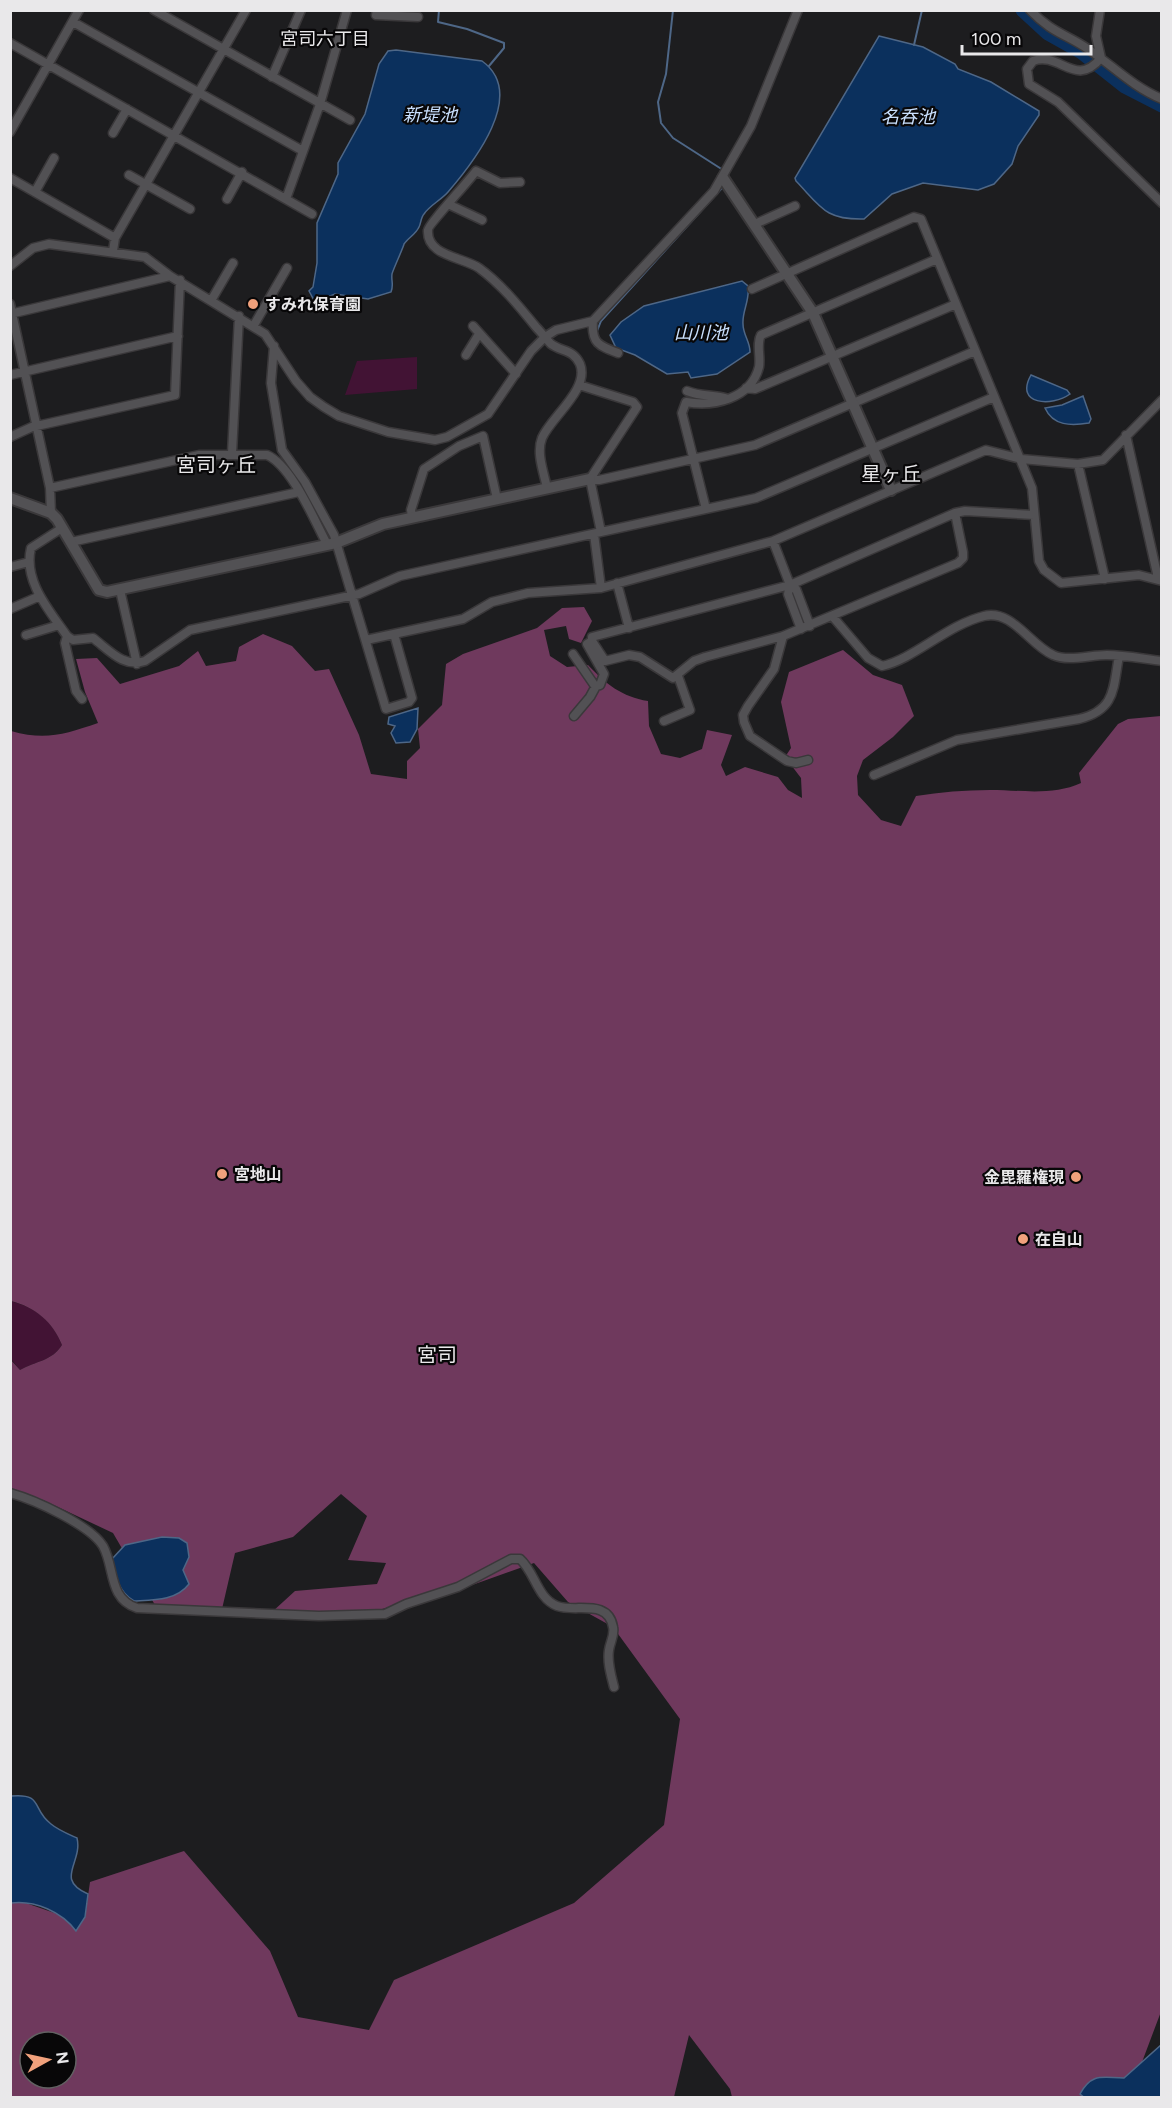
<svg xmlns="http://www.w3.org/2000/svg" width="1172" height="2108" font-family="Figtree,'Noto Sans JP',sans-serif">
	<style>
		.green { fill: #421334 }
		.forest { fill: #6f395d; fill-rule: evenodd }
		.water { fill: #0b305d; stroke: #4e6787; stroke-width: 1.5 }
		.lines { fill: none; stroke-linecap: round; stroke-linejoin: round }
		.stream { stroke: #4e6787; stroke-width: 2 }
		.river { stroke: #0b305d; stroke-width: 15 }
		.minor-casing { stroke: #3a383a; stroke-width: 11 }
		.tertiary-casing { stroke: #3a383a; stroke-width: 14 }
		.minor { stroke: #525154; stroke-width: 8 }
		.tertiary { stroke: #525154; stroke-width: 10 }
		.poi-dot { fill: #f1a17c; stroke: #080708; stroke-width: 2 }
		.labels { text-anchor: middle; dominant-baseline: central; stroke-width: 4.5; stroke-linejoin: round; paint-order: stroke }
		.poi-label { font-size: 16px; font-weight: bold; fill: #e9e8ea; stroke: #080708; text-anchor: start }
		.neighbourhood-label { font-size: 18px; fill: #e9e8ea; stroke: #080708 }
		.water-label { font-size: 18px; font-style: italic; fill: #c9e0fe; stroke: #080708 }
		.quarter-label { font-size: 20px; fill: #e9e8ea; stroke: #080708 }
	</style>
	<rect width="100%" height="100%" fill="#1d1d1f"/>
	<!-- green -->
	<path class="green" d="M417 357V389L345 395 357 361Z
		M10 1301C36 1307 53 1322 62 1345 52 1361 36 1361 20 1370L11 1359Z"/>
	<!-- forest -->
	<path class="forest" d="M584 607 592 621 581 643 569 639 566 626 544 630 550 656 567 667 588 665C606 684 622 697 648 701L649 726 661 754 680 758 702 749 707 730 732 735 721 765 726 776 745 767 778 777 788 790 802 798 801 778 785 757 791 748 781 702 789 672 843 650 873 675 902 685 914 716 893 737 863 760 857 776 858 795 881 820 901 826 916 796C940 792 965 790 990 790 1020 790 1053 796 1081 783L1079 773 1118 724 1128 719 1161 716 1162 2009 1139 2070 1104 2097H732L730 2089 689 2035 674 2097H11V1903L20 1901 66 1917H85L90 1882 184 1851 270 1951 298 2017 369 2030 394 1980 574 1903 664 1825 680 1719 613 1627 568 1602 534 1563 475 1584 356 1616 272 1612 295 1591 377 1584 386 1563 348 1560 367 1516 341 1494 293 1537 235 1553 222 1609 155 1605 113 1533 43 1500 11 1491 10 1359 20 1370C36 1361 52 1361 62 1345 53 1322 35 1307 11 1301V731C46 741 65 734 98 723L85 692 76 659 97 658 120 684 179 666 198 651 206 666 236 661 239 647 263 634 292 646 315 671 329 669 359 735 371 774 407 779V761L420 748 418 729 442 705 446 664 463 654 537 628 562 608ZM30 2042H66V2078H30Z"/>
	<!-- water -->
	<path class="water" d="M879 36 923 47 955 64 958 69 991 82 1039 111V115L1018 146 1012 164 994 184 978 190 923 183 892 194 864 219C825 220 821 207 796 181L795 178Z
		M396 50 482 61C528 94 473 163 448 192 441 200 429 206 424 214 421 217 421 223 419 227 416 234 408 238 404 244 404 246 392 272 392 274 391 281 394 285 391 292L368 299 335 294 315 302 309 291 313 287 317 263V223L338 174V163L365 114 379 64 388 51Z
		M742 281 748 286C750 301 742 311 743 324 743 335 750 341 750 352L717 374 691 378 688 372 667 374 635 355 616 348 610 335 621 322 644 306Z
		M1031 375 1067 390 1070 394C1052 407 1014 405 1031 375Z
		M1083 396 1091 419 1089 423C1071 426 1053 426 1045 408L1062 405Z
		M418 708 417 729 410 742 396 743 391 733 395 726 388 724 389 717Z
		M162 1537 179 1538 187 1543 189 1557 183 1570 189 1584C176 1601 153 1600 134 1601 118 1592 115 1575 112 1559L125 1545Z
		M11 1796C44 1793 31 1809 51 1824 58 1830 68 1834 77 1838 83 1863 54 1879 88 1894L85 1917 76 1931C62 1912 35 1900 11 1903Z
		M1161 2045V2097L1085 2098 1080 2094C1092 2072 1103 2078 1124 2078Z"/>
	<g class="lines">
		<!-- stream -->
		<path class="stream" d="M439 10 438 22 467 29 504 43V48L489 66
			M673 10 666 74 658 102 661 123 673 138 723 170
			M914 45 922 10
			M597 331 601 321 721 189"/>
		<!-- river -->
		<path class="river" d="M1023 10 1048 33 1082 52 1125 86 1162 105"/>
		<defs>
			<path id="minor" d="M154 10 350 120
				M377 10 376 15 418 17
				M1030 10C1052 33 1066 34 1088 49 1113 66 1133 87 1162 99
				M1100 10 1096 36 1101 58
				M73 22 303 151
				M10 43 312 214
				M1101 58C1075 89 1060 51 1033 61L1027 69 1029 84 1058 102 1162 203
				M272 77 301 10
				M10 132 79 10
				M113 133 127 109
				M129 175 190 209
				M10 178 115 238
				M520 182 500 183 476 171C469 181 428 225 428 230 426 256 463 257 479 268 501 284 519 306 536 327 541 332 546 339 551 344 562 352 573 349 580 364 590 389 551 417 542 438 536 453 544 473 547 488
				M35 192 54 158
				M227 199 242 172
				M286 199 320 104 347 10
				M450 205 482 220
				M755 224 795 206
				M113 251 115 238 246 10
				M10 266 33 248 49 244 145 257 170 276 265 334 296 381 310 397 324 407 339 416 388 432 435 440 447 437 488 414 531 351 545 337 556 330 593 321 714 191 751 126 798 10
				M752 289 914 217 921 219 1032 488 1039 561 1044 570 1061 583 1139 575 1162 581
				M212 299 233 263
				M10 304 50 488 51 513
				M10 314 170 276
				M593 321C591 343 599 346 618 353
				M254 325 287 268
				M473 326 516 374
				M274 346 271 383 282 450 305 482 334 535 386 709 409 702 412 698 394 634
				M466 355 479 334
				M10 375 178 336
				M579 385 633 402 637 407 590 479 601 532
				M746 388 755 389 956 304
				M687 391C701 397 714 394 728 399
				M1126 435 1158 578
				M10 437 32 427 175 395 180 280
				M232 453 239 316
				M1078 464 1105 579
				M590 479 599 480 755 445 975 351
				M50 488 199 455H267C292 466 314 520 327 544
				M706 509 682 413 686 402C713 407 751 399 759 367 761 356 756 344 761 335L937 259
				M955 513 963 552V558L958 563 783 636 705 657 694 661 673 678 640 657 629 655 605 661 592 641V637L790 585 955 513 965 511 1034 515
				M412 517 411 510 424 469 459 446 483 436 497 499
				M62 528 31 548C23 581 49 610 67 636L73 640 93 638C110 651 124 668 145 661L190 630 359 594 400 576 756 498 994 397
				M594 534 601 588
				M773 541 790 585 796 589 810 626
				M71 542 299 492
				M10 567 29 562
				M617 583 629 628
				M790 585 788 594 801 629
				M120 590 137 664
				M10 609 40 596
				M833 617 868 658 882 666C914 659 947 625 984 616 1012 609 1030 645 1053 655 1068 662 1090 655 1107 655 1125 655 1144 659 1162 661
				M26 635 59 625
				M67 636 65 643 76 691 82 699
				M783 636 774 669 748 706 743 715 744 722 750 736 787 761 796 763 808 760
				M366 640 463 619 492 602 528 593 601 588 773 541 986 450 1021 459 1078 464 1103 460 1162 400
				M573 654 595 686 600 685 604 674 587 644 592 641
				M574 716 590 697 596 686
				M664 721 690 710 678 676
				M874 775 957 740 1079 719C1116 710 1113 688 1119 656
				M10 1493C35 1500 90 1525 103 1546 115 1567 108 1599 137 1608L319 1616 385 1614 406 1604 458 1587 511 1559H520C535 1572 537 1598 557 1606 575 1613 608 1598 613 1627 615 1635 610 1642 609 1650 607 1662 611 1675 614 1687"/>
			<path id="tertiary" d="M723 178 813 313 891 490
				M10 498 51 513 57 519 99 590 107 592 336 543 383 524 590 479"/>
		</defs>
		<!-- minor casing -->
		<use href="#minor" class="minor-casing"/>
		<!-- tertiary casing -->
		<use href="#tertiary" class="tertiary-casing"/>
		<!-- minor -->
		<use href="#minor" class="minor"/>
		<!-- tertiary -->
		<use href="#tertiary" class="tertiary"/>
	</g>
	<!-- markers -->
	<g class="poi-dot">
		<circle cx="253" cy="304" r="6"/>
		<circle cx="222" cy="1174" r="6"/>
		<circle cx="1076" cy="1177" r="6"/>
		<circle cx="1023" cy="1239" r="6"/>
	</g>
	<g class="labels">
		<!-- poi labels -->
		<g class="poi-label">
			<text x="265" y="304">すみれ保育園</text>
			<text x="234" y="1174">宮地山</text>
			<text x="1064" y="1177" text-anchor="end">金毘羅権現</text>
			<text x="1035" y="1239">在自山</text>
		</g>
		<!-- neighbourhood labels -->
		<g class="neighbourhood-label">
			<text x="325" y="39">宮司六丁目</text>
		</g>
		<!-- water labels -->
		<g class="water-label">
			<text x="430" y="115">新堤池</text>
			<text x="908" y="117">名呑池</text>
			<text x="701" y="333">山川池</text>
		</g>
		<!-- quarter labels -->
		<g class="quarter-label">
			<text x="216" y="465">宮司ヶ丘</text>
			<text x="891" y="474">星ヶ丘</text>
			<text x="437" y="1355">宮司</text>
		</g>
	</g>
	<!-- border -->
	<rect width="1172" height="2108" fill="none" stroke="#e9e8ea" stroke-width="24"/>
	<!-- north arrow -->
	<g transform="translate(48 2060) rotate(82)"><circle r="28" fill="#080708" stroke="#626162" stroke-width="1.5"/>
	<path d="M0-4.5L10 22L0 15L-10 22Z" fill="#f1a17c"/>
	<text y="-9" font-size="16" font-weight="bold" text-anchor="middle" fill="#e9e8ea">N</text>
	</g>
	<!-- scale -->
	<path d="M962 45v9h129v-9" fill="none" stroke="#e9e8ea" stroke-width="3"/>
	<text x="971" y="45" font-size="18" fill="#e9e8ea" stroke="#080708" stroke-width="4.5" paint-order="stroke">100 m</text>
</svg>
